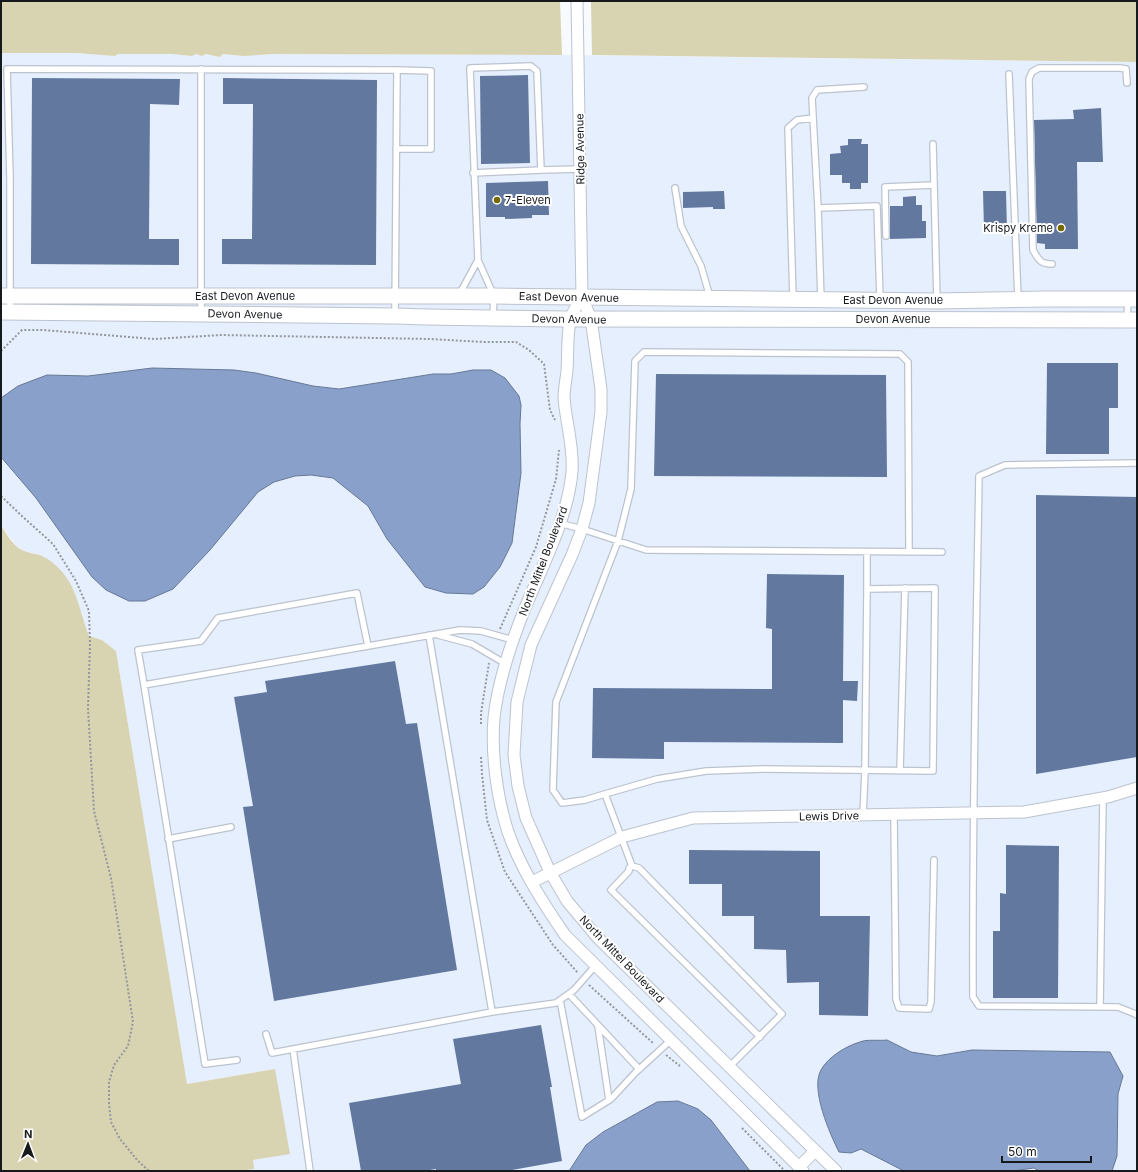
<svg xmlns="http://www.w3.org/2000/svg" width="1138" height="1172" font-family="Inter,sans-serif">
	<style>
		.built { fill: #e6effd }
		.green { fill: #d8d3b1 }
		.water { fill: #89a1ca; stroke: #677896 }
		.building { fill: #62789f }
		.lines { fill: none; stroke-linecap: round; stroke-linejoin: round }
		.service-casing { stroke: #bcc3ce; stroke-width: 8 }
		.minor-casing { stroke: #bcc3ce; stroke-width: 13 }
		.secondary-casing { stroke: #bcc3ce; stroke-width: 17 }
		.path { stroke: #94979b; stroke-width: 2; stroke-dasharray: 2 2; stroke-linecap: butt }
		.service { stroke: #fff; stroke-width: 5.5 }
		.minor { stroke: #fff; stroke-width: 11 }
		.secondary { stroke: #fff; stroke-width: 15 }
		.poi-dot { fill: #756900; stroke: #fff; stroke-width: 1.5 }
		.labels { text-anchor: middle; dominant-baseline: central; stroke-width: 4; stroke-linejoin: round; paint-order: stroke }
		.street-label { font-size: 11px; fill: #171a1d; stroke: #fff }
		.poi-label { font-size: 11px; fill: #171a1d; stroke: #fff; text-anchor: start }
	</style>
	<rect width="100%" height="100%" fill="#f7fafe"/>
	<!-- built -->
	<path class="built" d="M1 53H76L115 56 118 54H172L192 56 196 54 202 56 206 54 220 57 223 54 243 56 255 54 266 55 273 54 562 55 1137 62V1171H237L253 1169 252 1160 274 1069 187 1084 116 651 102 640 89 636 82 618 45 557 19 549 1 526Z"/>
	<!-- green -->
	<path class="green" d="M1 1H560L562 55 273 54 243 56 223 54 220 57 206 54 202 56 196 54 192 56 172 54H118L115 56 76 53H1Z
		M591 1H1137V62L592 55Z
		M1 526C5 532 14 546 20 549 28 554 39 553 46 558 77 578 77 605 89 636L102 640 116 651 187 1084 275 1069 290 1154 253 1160 254 1169 237 1171H1Z"/>
	<!-- water -->
	<path class="water" d="M152 368 234 370 256 373 313 386 339 389 433 374H451L473 370H491L505 378 519 396 521 405 520 424 521 473 512 543 500 567 484 587 473 594 446 593 425 587 387 539 368 506 333 478 311 475 295 476 274 482 258 492 210 550 173 589 145 601H129L106 590 92 577 36 498 1 457V398L18 386 47 375 88 376Z
		M887 1040 911 1052 937 1056 972 1050 1110 1052 1123 1076 1118 1094 1117 1156 1112 1171H1039L1034 1168 1013 1171H904L861 1149 851 1153 839 1152C830 1134 810 1089 821 1070 828 1057 846 1046 860 1042 867 1039 879 1041 887 1040Z
		M678 1101 698 1109 711 1120 750 1171H569L586 1145 603 1132 657 1102Z"/>
	<!-- building -->
	<path class="building" d="M528 75 530 163 481 164 480 76Z
		M32 78 180 79 179 105 150 104 149 239H179V265L31 264Z
		M223 78 377 80 376 265 222 264V239H252L253 104H223Z
		M1101 108 1103 162H1077L1078 249H1045V244L1037 243 1034 120 1074 119 1073 110Z
		M848 139H862L861 144H868V183H861V189H850V183H842V175H830V154L841 153 840 146 848 145Z
		M548 181 549 215H532V218L505 219V217H486V183Z
		M724 191 725 209H713V207L683 208V192Z
		M983 191H1006L1007 230H984Z
		M916 196V205H922V221H926V238L890 239V206H903V197Z
		M1047 363H1118V408H1109V454H1046Z
		M656 374 886 375 887 477 654 476Z
		M1036 495 1137 497V757L1036 774Z
		M767 574 844 575 843 681H858L857 701 843 700V743L664 742V759L592 758 593 688 772 689V629L766 628Z
		M395 661 406 724 417 723 457 970 274 1001 243 807 253 806 234 697 267 692 265 681Z
		M1006 845 1059 846 1058 998H993V931H1000V893L1006 894Z
		M689 850 820 851V916H870L868 1016 819 1015V982L787 983 786 950 754 949V916H722V884H689Z
		M541 1025 552 1087H550L562 1161 506 1171H436V1169L424 1171H361L349 1103 461 1084 453 1039Z"/>
	<g class="lines">
		<defs>
			<path id="service" d="M201 69V313
				M1009 74 1018 299
				M933 144 937 300
				M396 149H431V71L397 70
				M473 173 541 170
				M675 188 681 226 701 266 710 297
				M818 208 812 98 817 90 864 87
				M886 236 885 187 934 185
				M1052 264C1040 264 1039 260 1033 250L1029 79 1032 72 1039 68H1120L1126 69 1127 83
				M459 295 478 260
				M793 299 788 128 797 120 813 118
				M821 300 818 208 877 206 880 299
				M10 312V178L7 69 397 70 395 316
				M493 317 494 296 478 260 470 68 531 66 537 71 541 170 580 169
				M1127 319 1128 300
				M1137 463 1005 465 979 476C976 650 972 823 973 997L979 1006 1118 1007 1133 1013 1137 1015
				M559 523 582 529 646 550 942 552
				M438 635 472 644 506 664
				M144 685 138 650 201 641 218 618 357 593 368 646
				M900 771 905 588
				M605 794 657 779 706 771 763 769 933 771 935 588 867 589V552
				M863 815 865 771 867 589
				M894 815 896 999 899 1008 929 1009 931 1002 934 860
				M168 839 231 827
				M632 866 605 794 585 800 562 803 553 790 556 702 618 541 631 489 635 361 644 352 900 354 908 362 909 552
				M569 994 639 1069
				M560 1000 582 1117 611 1099 635 1073 671 1040
				M1100 1007 1103 798
				M492 1012 556 1003 574 990 596 965
				M598 1026 609 1100
				M266 1034 272 1053 492 1012 429 635
				M293 1049 310 1171
				M237 1060 205 1064 144 685 460 630 481 631 513 640
				M729 1067 782 1014 639 868 632 866 629 868V871L611 890 760 1037"/>
			<path id="minor" d="M577 1 582 297 591 319 601 389V412L589 503 582 529 572 555 531 645 517 702 514 755 518 786 526 818 550 872 567 901 598 938 836 1171
				M582 297C578 304 571 313 570 321 567 337 568 355 567 371 566 380 564 389 564 398 566 423 574 447 572 472 568 517 542 567 525 608 511 643 498 681 494 718 491 754 497 798 508 832 521 869 543 903 565 935L803 1171
				M532 882 622 837 693 818 1024 812 1108 797 1137 788
				M799 1167 815 1151"/>
			<path id="secondary" d="M1 296H494L937 301 1045 299H1137
				M1 312 395 316C453 318 512 318 570 319L1137 320"/>
		</defs>
		<!-- service casing -->
		<use href="#service" class="service-casing"/>
		<!-- minor casing -->
		<use href="#minor" class="minor-casing"/>
		<!-- secondary casing -->
		<use href="#secondary" class="secondary-casing"/>
		<!-- path -->
		<path class="path" d="M1 351 22 330H43L154 339 221 335 430 339 484 342H516L529 350 544 364 550 410 555 420
			M1 496 23 517 53 544 76 581 89 611 90 644 88 708 94 811 111 878 133 1022 128 1046 114 1065 109 1082V1104L111 1122 120 1139 138 1161 149 1171
			M500 629 536 547 556 479 559 450
			M481 724V713L489 663
			M481 757 482 774 487 820 505 872 553 945 578 973
			M589 985 654 1044
			M666 1055 680 1066
			M742 1128 785 1171"/>
		<!-- service -->
		<use href="#service" class="service"/>
		<!-- minor -->
		<use href="#minor" class="minor"/>
		<!-- secondary -->
		<use href="#secondary" class="secondary"/>
	</g>
	<!-- markers -->
	<g class="poi-dot">
		<circle cx="497" cy="200" r="4"/>
		<circle cx="1061" cy="228" r="4"/>
	</g>
	<g class="labels">
		<!-- street labels -->
		<g class="street-label">
			<text transform="translate(580 149) rotate(-91)">Ridge Avenue</text>
			<text x="245" y="296">East Devon Avenue</text>
			<text transform="translate(569 297) rotate(1)">East Devon Avenue</text>
			<text x="893" y="300">East Devon Avenue</text>
			<text transform="translate(245 314) rotate(1)">Devon Avenue</text>
			<text transform="translate(569 319) rotate(1)">Devon Avenue</text>
			<text x="893" y="319">Devon Avenue</text>
			<text transform="translate(543 561) rotate(-69)">North Mittel Boulevard</text>
			<text transform="translate(829 816) rotate(-1)">Lewis Drive</text>
			<text transform="translate(622 959) rotate(46)">North Mittel Boulevard</text>
		</g>
		<!-- poi labels -->
		<g class="poi-label">
			<text x="505" y="200">7-Eleven</text>
			<text x="1053" y="228" text-anchor="end">Krispy Kreme</text>
		</g>
	</g>
	<!-- border -->
	<rect width="1138" height="1172" fill="none" stroke="#171a1d" stroke-width="4"/>
	<!-- north arrow -->
	<g transform="translate(28 1144) rotate(1)" stroke="#ffffff" stroke-width="3" paint-order="stroke">
	<path d="M0-3L7 15L0 10L-7 15Z" fill="#171a1d"/>
	<text y="-6" font-size="11" font-weight="bold" text-anchor="middle" fill="#171a1d">N</text>
	</g>
	<!-- scale -->
	<path d="M1002 1156v6h89v-6" fill="none" stroke="#171a1d" stroke-width="2"/>
	<text x="1008" y="1156" font-size="12" fill="#171a1d" stroke="#ffffff" stroke-width="3" paint-order="stroke">50 m</text>
</svg>
